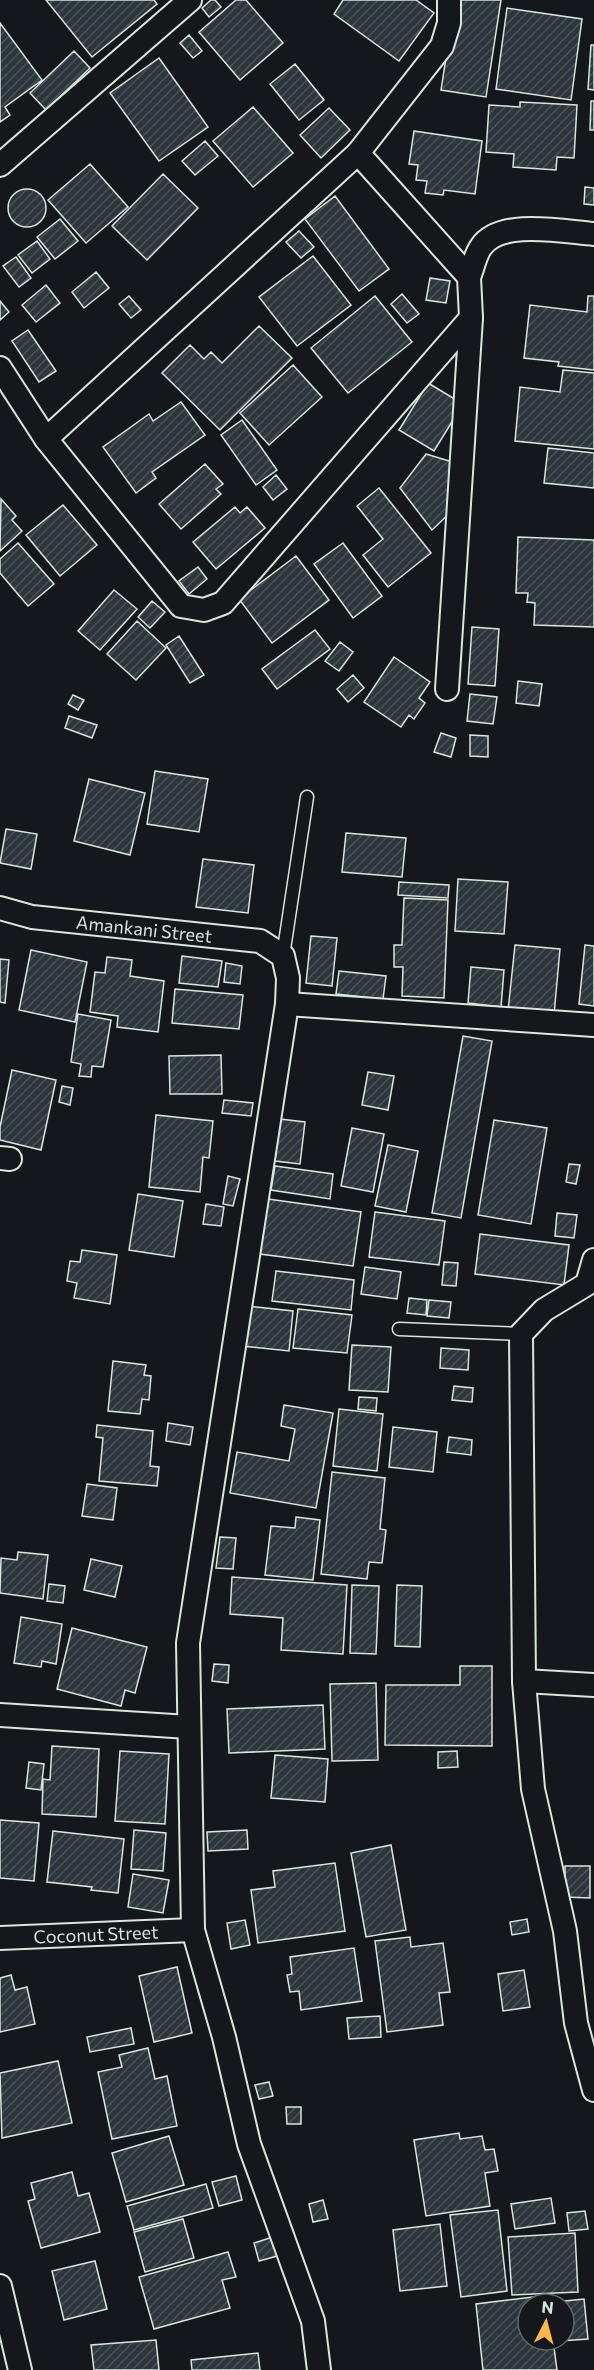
<svg xmlns="http://www.w3.org/2000/svg" width="594" height="2370" font-family="Commissioner,sans-serif">
	<style>
		.building { fill: url(#building-hatch); stroke: #d8e6dc; stroke-width: 1.5 }
		.lines { fill: none; stroke-linecap: round; stroke-linejoin: round }
		.lane-casing { stroke: #d8e6dc; stroke-width: 15 }
		.street-casing { stroke: #d8e6dc; stroke-width: 26 }
		.lane { stroke: #14181c; stroke-width: 12 }
		.street { stroke: #14181c; stroke-width: 22 }
		.labels { text-anchor: middle; dominant-baseline: central; stroke-width: 4.5; stroke-linejoin: round; paint-order: stroke }
		.street-label { font-size: 18px; fill: #d8e6dc; stroke: #14181c }
	</style>
	<defs>
		<pattern id="building-hatch" width="6" height="6" patternUnits="userSpaceOnUse" patternTransform="scale(1.5)"><rect width="6" height="6" fill="#2c363c"/><path d="M-1 1l2-2M0 6l6-6M5 7l2-2" fill="none" stroke="#4a5358"/></pattern>
	</defs>
	<rect width="100%" height="100%" fill="#14181c"/>
	<!-- building -->
	<path class="building" d="M46 0H154L157 4 92 57Z
		M211 0H215L221 7 209 17 202 8Z
		M236 0H246L283 43 240 80 199 32Z
		M343 0H416L434 13 399 61 334 14Z
		M455 0H501L486 97 441 90Z
		M507 8 582 19 571 100 496 89Z
		M0 23 42 80 5 107 10 115 0 122Z
		M189 35 202 51 193 58 180 43Z
		M591 45H594V90L588 89Z
		M74 51 90 68 46 110 30 93Z
		M159 58 208 127 159 161 110 93Z
		M295 64 324 100 299 120 270 84Z
		M591 101H594V130H590Z
		M520 102 577 105 574 158 557 157 556 170 513 167 514 154 486 152 489 105 520 107Z
		M253 107 293 153 253 187 213 141Z
		M329 108 350 130 321 158 300 135Z
		M414 131 482 141 475 194 444 190 443 195 425 193 427 181 416 180 418 165 409 164Z
		M205 141 218 156 195 175 182 161Z
		M90 164 128 207 86 243 48 200Z
		M163 174 198 208 147 260 112 226Z
		M585 187 594 188V205L584 204Z
		M8 208a19 19 0 1 1 38 0a19 19 0 1 1-38 0Z
		M335 196 389 269 359 291 305 219Z
		M60 219 78 241 55 259 37 237Z
		M299 231 314 247 301 258 286 242Z
		M37 241 50 259 32 273 18 255Z
		M313 256 351 305 297 346 259 297Z
		M16 257 31 278 19 287 3 266Z
		M96 272 109 288 84 308 72 292Z
		M430 278 450 281 446 303 426 300Z
		M46 285 60 303 36 322 22 305Z
		M402 294 419 314 407 323 391 304Z
		M129 296 141 310 131 318 119 304Z
		M375 296 412 342 348 393 311 348Z
		M588 296H594V370L558 366 559 362 524 358 530 305 587 312Z
		M0 301 9 312 0 320Z
		M259 326 292 358 220 430 162 373 190 345 204 359 211 352 222 363Z
		M28 330 56 371 39 382 12 341Z
		M293 365 322 397 269 445 240 413Z
		M563 370 594 373V449L515 441 520 387 560 392Z
		M428 383 463 404 434 451 399 430Z
		M181 402 205 435 152 472 156 478 136 493 103 447 149 414 153 421Z
		M242 420 277 470 256 485 221 435Z
		M548 448 594 453V488L544 483Z
		M426 454 456 463 453 510 432 530 400 488Z
		M205 464 223 484 216 489 221 494 181 529 159 504Z
		M276 475 287 489 273 500 263 487Z
		M379 488 431 553 388 587 363 555 383 539 357 506Z
		M1 499 16 516 12 520 22 531 0 551Z
		M63 505 97 545 60 576 26 535Z
		M235 507 240 513 247 507 265 528 216 569 193 542Z
		M518 537 594 540V627L534 625 535 603 527 602 528 593H516Z
		M18 543 54 584 28 606 0 573V559Z
		M343 543 382 596 353 618 314 564Z
		M296 556 329 600 272 643 239 599Z
		M198 567 207 579 189 594 179 581Z
		M114 590 137 609 100 650 78 631Z
		M152 601 165 612 150 628 138 617Z
		M137 621 166 648 136 680 107 654Z
		M472 627 499 629 495 686 468 684Z
		M315 630 330 649 277 689 262 669Z
		M179 636 204 675 190 683 166 645Z
		M340 642 353 652 339 671 325 661Z
		M394 657 430 682 419 698 425 703 414 719 409 715 401 727 364 702Z
		M353 675 364 688 348 702 337 689Z
		M518 681 542 684 539 706 516 703Z
		M470 694 497 697 493 724 467 721Z
		M73 695 84 700 78 710 68 704Z
		M69 716 97 725 92 738 65 728Z
		M441 733 456 738 451 757 434 752Z
		M470 735 488 736V757L470 756Z
		M155 771 208 779 199 832 147 824Z
		M89 779 145 793 130 855 74 841Z
		M6 829 37 834 31 869 0 863Z
		M346 833 406 838 402 877 342 872Z
		M203 859 254 865 248 913 196 907Z
		M458 879 508 882 504 934 455 931Z
		M399 882 449 885 448 898 398 895Z
		M404 898 448 900 444 998 402 996 403 967H394V945H402Z
		M311 936 337 938 332 986 306 983Z
		M515 945 560 949 554 1015 508 1011Z
		M585 945 594 946V1006L579 1004Z
		M31 950 87 962 75 1022 19 1010Z
		M182 956 222 961 218 987 179 983Z
		M107 957 132 960 130 976 164 981 158 1032 117 1027 118 1016 90 1012 95 972 105 973Z
		M0 959 9 960 5 1003 0 1002Z
		M226 963 242 966 240 984 224 982Z
		M471 967 504 970 501 1007 468 1003Z
		M339 971 386 976 383 999 336 994Z
		M175 989 243 995 239 1029 172 1023Z
		M78 1014 111 1020 103 1067 92 1066 91 1077 79 1076 81 1064 71 1062Z
		M463 1036 492 1041 461 1218 432 1213Z
		M221 1055 222 1094H170L169 1056Z
		M12 1070 56 1080 41 1150 0 1140V1127Z
		M368 1072 394 1076 388 1110 362 1105Z
		M62 1086 73 1088 70 1105 59 1102Z
		M224 1100 253 1103 251 1116 222 1113Z
		M156 1115 213 1121 209 1158 203 1157 200 1192 149 1187Z
		M280 1119 305 1122 300 1164 275 1161Z
		M494 1120 547 1128 531 1224 478 1215Z
		M352 1128 384 1134 373 1192 341 1186Z
		M388 1145 418 1151 406 1212 375 1206Z
		M569 1164 580 1165 576 1184 566 1182Z
		M275 1166 333 1174 330 1199 271 1190Z
		M228 1176 240 1179 233 1206 223 1204Z
		M138 1194 183 1201 174 1257 129 1250Z
		M268 1199 361 1212 353 1266 260 1254Z
		M206 1204 224 1207 221 1226 203 1224Z
		M375 1212 445 1221 439 1265 369 1257Z
		M557 1213 577 1215 574 1238 555 1236Z
		M480 1234 569 1245 564 1285 475 1274Z
		M82 1250 117 1255 110 1304 74 1298 77 1283 67 1281 70 1261 80 1262Z
		M444 1262 458 1263 456 1286 442 1285Z
		M365 1267 401 1272 397 1299 361 1294Z
		M276 1271 354 1280 351 1310 272 1301Z
		M409 1298 427 1300 426 1315 407 1313Z
		M429 1300 451 1302 449 1318 427 1316Z
		M247 1306 293 1311 289 1351 242 1346Z
		M298 1309 352 1315 347 1353 293 1348Z
		M352 1345 391 1347 388 1392 349 1390Z
		M441 1348 469 1350 468 1370 440 1368Z
		M113 1361 146 1365 144 1375 151 1376 149 1400 142 1399 140 1414 108 1411Z
		M454 1386 473 1388 472 1402 452 1400Z
		M359 1397 377 1398 376 1411 358 1409Z
		M284 1405 333 1413 316 1508 230 1493 237 1452 289 1461 295 1429 281 1426Z
		M339 1409 383 1414 377 1471 333 1466Z
		M168 1423 193 1427 190 1445 166 1441Z
		M97 1425 153 1431 150 1466 159 1467 157 1486 99 1481 103 1438 96 1437Z
		M393 1427 437 1432 433 1472 389 1467Z
		M449 1437 472 1440 471 1455 447 1452Z
		M332 1472 385 1478 380 1529 386 1530 382 1563 369 1562 367 1579 321 1574Z
		M87 1484 117 1488 113 1520 82 1516Z
		M296 1517 320 1520 313 1580 265 1575 271 1526 295 1528Z
		M220 1537 236 1538 233 1569 216 1568Z
		M18 1552 48 1555 43 1599 0 1593 1 1558 17 1560Z
		M91 1559 122 1566 115 1597 84 1590Z
		M232 1577 347 1585 343 1654 281 1650 283 1618 230 1614Z
		M49 1584 65 1586 63 1603 47 1601Z
		M352 1585 379 1586 376 1654 350 1653Z
		M397 1585 422 1586 420 1647 395 1646Z
		M21 1617 62 1624 56 1664 42 1661 41 1667 14 1663Z
		M72 1628 147 1647 135 1693 125 1690 121 1706 57 1689Z
		M214 1664 229 1665 228 1683 212 1681Z
		M460 1666H492V1746L385 1745 386 1685H460Z
		M376 1683 378 1760 332 1761 330 1684Z
		M323 1705 325 1749 229 1753 227 1709Z
		M52 1746 99 1749 96 1817 42 1814 43 1779 50 1780Z
		M120 1751 169 1754 165 1824 115 1821Z
		M457 1751 458 1767 438 1768V1752Z
		M275 1755 328 1759 325 1802 271 1798Z
		M29 1762 44 1764 41 1790 26 1788Z
		M0 1820 39 1823 34 1881 0 1878Z
		M134 1830 166 1833 163 1871 131 1869Z
		M247 1830 248 1849 208 1851 207 1832Z
		M53 1831 124 1839 118 1893 91 1890 92 1887 47 1882Z
		M391 1845 406 1930 366 1937 351 1853Z
		M335 1863 345 1931 258 1943 251 1890 275 1887 273 1871Z
		M565 1866H590V1898L565 1897Z
		M133 1874 169 1880 163 1913 128 1907Z
		M527 1919 529 1932 512 1935 510 1922Z
		M245 1920 250 1945 231 1949 227 1923Z
		M410 1937 411 1947 443 1943 450 1992 439 1993 443 2025 387 2032 375 1941Z
		M354 1948 362 2001 301 2010 299 1991 290 1992 287 1975 292 1974 290 1957Z
		M177 1967 192 2033 154 2042 139 1976Z
		M524 1970 530 2007 503 2011 498 1974Z
		M11 1975 15 1990 27 1987 35 2024 0 2032V1978Z
		M380 2016 381 2037 349 2039 347 2018Z
		M131 2028 134 2044 90 2052 87 2037Z
		M148 2048 155 2079 167 2076 177 2126 112 2139 98 2072 122 2067 119 2055Z
		M58 2061 72 2123 2 2138 0 2073Z
		M269 2082 273 2096 259 2099 255 2085Z
		M286 2107H301V2124H287Z
		M459 2133 460 2139 482 2136 485 2150 494 2149 498 2171 485 2173 490 2206 426 2216 414 2140Z
		M169 2136 184 2185 126 2202 112 2153Z
		M72 2172 78 2196 89 2193 100 2232 41 2248 28 2201 35 2199 31 2183Z
		M236 2176 242 2200 219 2206 212 2182Z
		M206 2184 213 2208 134 2230 127 2206Z
		M551 2198 555 2223 515 2229 511 2204Z
		M323 2200 328 2219 313 2222 309 2204Z
		M498 2210 507 2291 461 2297 450 2215Z
		M585 2211 588 2229 569 2231 567 2213Z
		M183 2219 194 2258 145 2272 134 2232Z
		M440 2224 447 2286 400 2291 393 2230Z
		M575 2233 578 2292 512 2295 508 2237Z
		M276 2236 281 2255 259 2261 254 2243Z
		M228 2252 236 2277 222 2280 230 2308 154 2329 139 2277Z
		M95 2261 107 2309 64 2320 52 2271Z
		M549 2295V2304H528V2340H553L557 2370H483L476 2304Z
		M584 2299 588 2339 559 2341 564 2340V2304H555V2302Z
		M156 2340 159 2370H94L91 2345Z
		M258 2353 260 2370H192L191 2360Z"/>
	<g class="lines">
		<defs>
			<path id="lane" d="M283 956 307 797
				M399 1329 521 1334"/>
			<g id="street">
				<path d="M358 153 469 277 471 318 447 689"/>
				<path d="M0 165 190 0"/>
				<path d="M469 277C473 268 475 255 481 247 500 218 565 232 594 234"/>
				<path d="M0 368 46 439 181 606 204 610 223 603 471 318"/>
				<path d="M46 439 358 153 442 46 449 23V0"/>
				<path id="s1" d="M0 908 32 917 260 941 283 956 288 978 287 1004 188 1643 193 1930 224 2037 249 2144 313 2321 319 2370"/>
				<path d="M287 1004 594 1025"/>
				<path d="M0 1158 10 1159"/>
				<path d="M594 1260 587 1284 544 1310 521 1334 524 1681 533 1789 565 1931 576 2023 594 2090"/>
				<path d="M524 1681 594 1685"/>
				<path d="M0 1715 189 1727"/>
				<path id="s2" d="M0 1938 193 1930"/>
				<path d="M0 2286 20 2370"/>
			</g>
		</defs>
		<!-- lane casing -->
		<use href="#lane" class="lane-casing"/>
		<!-- street casing -->
		<use href="#street" class="street-casing"/>
		<!-- lane -->
		<use href="#lane" class="lane"/>
		<!-- street -->
		<use href="#street" class="street"/>
	</g>
	<g class="labels">
		<!-- street labels -->
		<g class="street-label">
			<text stroke="none"><textPath href="#s1" startOffset="146">Amankani Street</textPath></text>
			<text stroke="none"><textPath href="#s2" startOffset="96">Coconut Street</textPath></text>
		</g>
	</g>
	<!-- north arrow -->
	<g transform="translate(546 2322) rotate(6)"><circle r="28" fill="#14181c" stroke="#626a69" stroke-width="1.5"/>
	<path d="M0-4.5L10 22L0 15L-10 22Z" fill="#ffb74d"/>
	<text y="-9" font-size="16" font-weight="bold" text-anchor="middle" fill="#d8e6dc">N</text>
	</g>
</svg>
